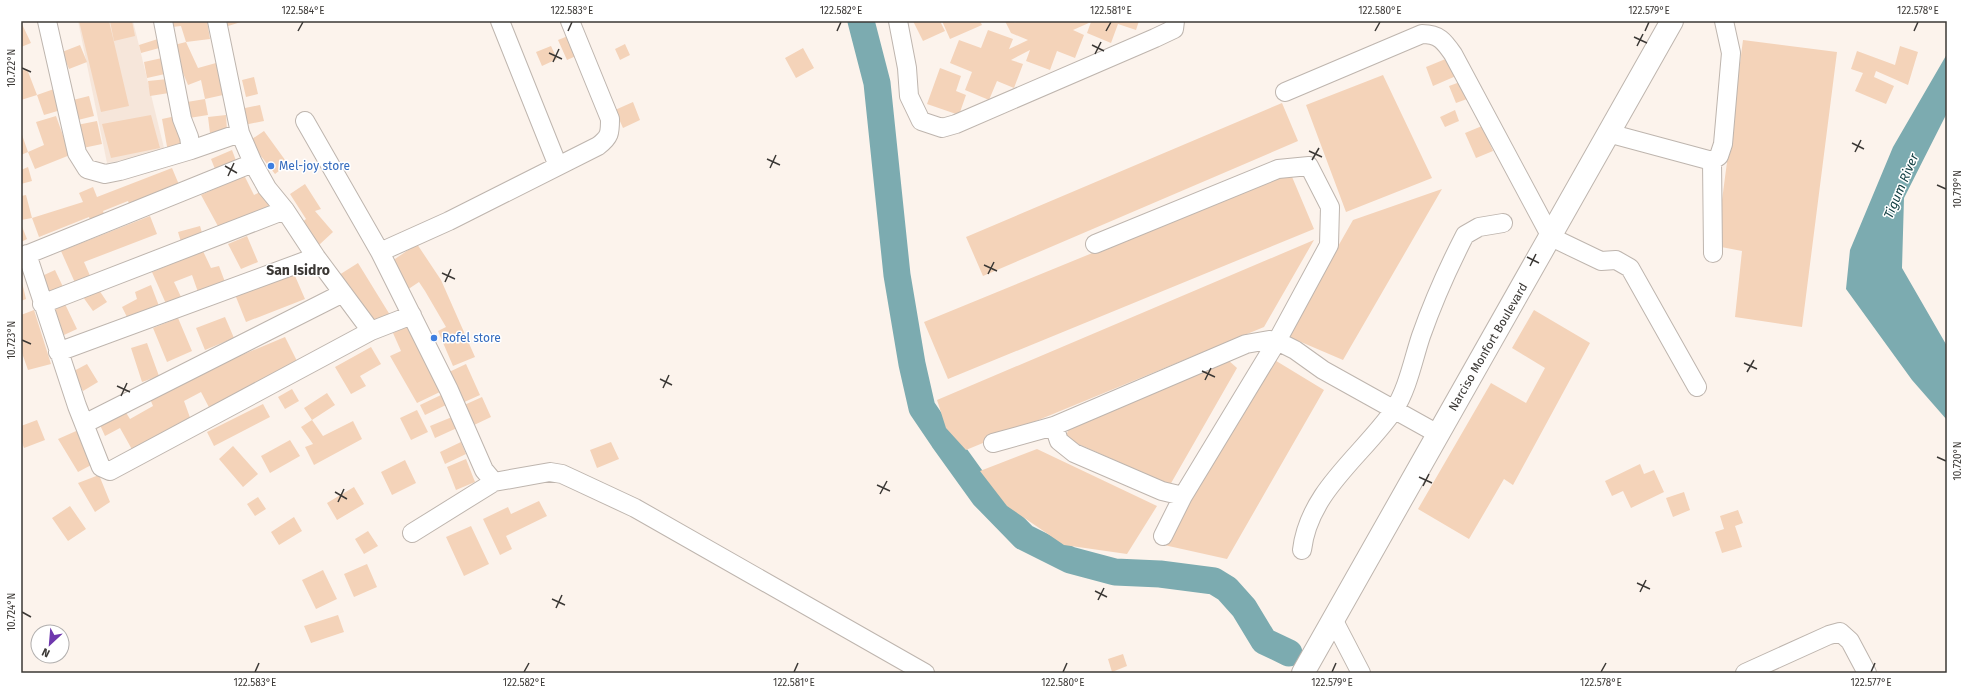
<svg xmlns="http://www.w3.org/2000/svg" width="1968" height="694" font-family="'Fira Sans',sans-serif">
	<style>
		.built { fill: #f6e6da }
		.water { fill: #7cabb0 }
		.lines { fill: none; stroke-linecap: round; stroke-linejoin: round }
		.river { stroke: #7cabb0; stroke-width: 27 }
		.building { fill: #f4d3b9 }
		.minor-casing { stroke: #beb5ae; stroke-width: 20 }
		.major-casing { stroke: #beb5ae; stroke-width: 24 }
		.minor { stroke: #fff; stroke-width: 18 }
		.major { stroke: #fff; stroke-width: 22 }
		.ticks { fill: none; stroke: #3b3835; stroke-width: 1.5 }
		.shop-dot { fill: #3f7fe0; stroke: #fff; stroke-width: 1.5 }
		.labels { text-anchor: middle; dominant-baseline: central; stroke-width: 3; stroke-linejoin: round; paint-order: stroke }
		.shop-label { font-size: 12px; fill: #366cbe; stroke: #fff; text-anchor: start }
		.street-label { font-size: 12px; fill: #3b3835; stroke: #fff }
		.water-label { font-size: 13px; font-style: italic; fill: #134044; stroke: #fff }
		.quarter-label { font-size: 14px; font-weight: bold; fill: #3b3835; stroke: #fff }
		.neatline { fill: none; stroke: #3b3835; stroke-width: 1.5 }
		.ticks-label { font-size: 10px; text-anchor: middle; fill: #3b3835 }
	</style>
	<rect width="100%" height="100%" fill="#fcf3ec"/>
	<!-- built -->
	<path class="built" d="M78 21H133L165 152 107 163Z"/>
	<!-- water -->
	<path class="water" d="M1947 54V113L1904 198 1902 268 1947 346V420L1912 380 1846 289 1850 250 1893 147Z"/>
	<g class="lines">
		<!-- river -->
		<path class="river" d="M861 21 877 83 897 275 912 364 922 408 943 439 984 496 1024 537 1070 560 1115 572 1160 574 1214 581 1227 589 1244 608 1264 641 1289 653"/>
	</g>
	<!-- building -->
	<path class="building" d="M79 21H109L129 106 101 112Z
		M110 21H132L135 36 114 41Z
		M171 21H207L210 39 186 42 181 26 172 27Z
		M223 21H244L225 27Z
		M913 21H940L945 31 923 41Z
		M942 21H980L982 25 950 39Z
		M1005 21H1014L1015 23 1016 21H1139L1136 30 1118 24 1111 43 1087 33 1091 22 1073 30 1084 35 1075 58 1057 51 1050 70 1026 61 1030 50 1011 60 1023 64 1014 88 997 81 989 100 965 90 972 72 950 63 959 40 981 48 988 30 1013 39 1009 49 1028 40 1011 33Z
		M21 22 31 43 21 47Z
		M568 36 576 56 567 60 558 40Z
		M161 38 163 47 141 53 139 45Z
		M1743 40 1837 52 1802 327 1735 317 1742 251 1716 246Z
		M186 42 198 68 216 63 223 95 205 99 201 80 188 85 180 66 174 45Z
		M625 44 630 55 620 60 615 49Z
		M80 45 87 62 69 69 62 52Z
		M551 46 557 59 542 66 536 52Z
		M1900 46 1918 52 1908 85 1876 71 1874 77 1894 86 1886 104 1855 91 1863 73 1851 69 1857 51 1895 65Z
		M803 48 814 68 796 78 785 58Z
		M162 58 165 74 147 78 144 62Z
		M1448 58 1456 76 1433 86 1426 67Z
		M940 68 961 76 956 91 966 95 959 115 927 104Z
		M27 69 37 95 21 100V71Z
		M1383 75 1432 178 1346 212 1306 105Z
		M254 77 258 94 246 97 242 80Z
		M168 79 169 93 150 96 148 81Z
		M1460 82 1467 99 1456 103 1449 86Z
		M54 89 61 110 44 115 37 95Z
		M89 96 94 116 74 121 69 101Z
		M205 99 208 115 189 118 187 102Z
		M633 102 640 120 623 128 615 110Z
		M1282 103 1298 141 983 276 966 237Z
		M260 105 264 121 244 125 240 109Z
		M1455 110 1459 121 1445 127 1440 117Z
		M151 115 160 148 111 158 102 124Z
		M226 115 227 131 210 133 208 117Z
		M56 116 70 155 35 169 28 152 44 145 36 122Z
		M176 116 183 149 168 152 162 119Z
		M97 121 102 144 83 148 77 125Z
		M1482 126 1493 151 1476 158 1465 133Z
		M264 131 288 164 275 174 249 141Z
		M21 132 28 152 21 155Z
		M232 150 238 166 217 174 211 159Z
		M28 167 32 181 21 184V170Z
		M172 168 180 187 131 208 128 201 103 211 106 219 92 225 89 217 39 237 32 218 21 220V196L26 195 32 218 83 202 79 193 93 187 97 197Z
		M1290 172 1314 229 948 379 924 322Z
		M244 175 254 195 264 190 273 208 219 228 201 195Z
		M305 184 321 209 315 211 333 232 319 245 300 224 306 219 290 194Z
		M1442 189 1343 360 1287 336 1353 220Z
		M150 216 157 234 84 262 91 278 76 285 61 251Z
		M21 224 27 239 21 242Z
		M200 226 203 236 181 242 178 232Z
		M247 236 258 262 241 269 228 244Z
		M1314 240 1264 327 966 450 946 428 937 400Z
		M417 244 441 280 475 357 453 366 438 331 446 327 425 291 419 282 407 290 389 263Z
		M203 251 211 268 219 266 225 282 198 292 192 275 174 282 182 299 167 306 152 272Z
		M358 263 390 315 371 326 339 275Z
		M292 269 305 299 246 322 234 292Z
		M55 270 64 289 51 295 42 276Z
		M21 278 26 299 21 301Z
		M151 285 159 306 128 319 122 307 137 299 135 292Z
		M97 287 107 302 93 311 83 297Z
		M65 304 77 329 64 335 52 311Z
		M34 310 51 364 28 370 22 353 21 354V315Z
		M1534 310 1590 343 1513 485 1504 479 1469 539 1418 509 1491 383 1526 403 1545 368 1512 348Z
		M225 317 234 338 205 350 196 328Z
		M178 318 192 351 167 362 153 328Z
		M409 326 442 391 417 403 390 356 401 351 393 333Z
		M285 337 300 367 213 415 201 392 184 401 192 423 134 453 120 428 105 436 100 425 125 411 130 419 153 406 148 394Z
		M147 343 159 376 142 382 131 348Z
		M371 347 381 364 360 376 366 386 351 394 335 367Z
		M1273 359 1324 390 1227 559 1164 545Z
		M1228 360 1237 368 1170 485 1065 438 1070 426Z
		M87 364 98 382 83 391 72 372Z
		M466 364 480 395 460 404 447 373Z
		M292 389 299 401 285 409 278 397Z
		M327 393 335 405 312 420 304 408Z
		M441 395 446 405 425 415 420 405Z
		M482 397 491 417 472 426 462 406Z
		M263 404 270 417 214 446 207 432Z
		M417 410 428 432 411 440 400 418Z
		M452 417 457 428 435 438 430 426Z
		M37 420 45 440 24 448 21 440V426Z
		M312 420 323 436 353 421 362 439 314 465 305 447 313 444 301 427Z
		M83 428 95 463 78 472 58 439Z
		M290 440 300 456 270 473 261 456Z
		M461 442 466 454 445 464 440 452Z
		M611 442 619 459 597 468 590 450Z
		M233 446 258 474 243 487 219 459Z
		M1037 449 1157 506 1127 554 1064 545 1007 506 980 471Z
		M466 459 475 482 456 490 447 467Z
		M405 460 416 483 392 495 381 472Z
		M1640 464 1644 474 1654 470 1664 492 1631 508 1623 491 1612 496 1605 481Z
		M99 475 110 502 95 512 78 483Z
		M354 487 364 504 337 520 327 503Z
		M1684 492 1690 510 1673 517 1666 498Z
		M258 497 266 509 255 516 247 504Z
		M539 501 547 516 506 536 512 549 500 555 483 519 508 507 511 514Z
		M70 506 86 529 68 541 52 518Z
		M1738 510 1743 523 1735 526 1742 547 1722 553 1715 532 1724 529 1720 516Z
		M294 517 302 531 279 545 271 532Z
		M471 526 489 564 464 576 446 537Z
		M368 531 378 546 364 554 355 539Z
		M367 564 377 587 354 597 344 574Z
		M323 570 337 599 316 609 302 580Z
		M338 615 344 632 311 643 304 626Z
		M1123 654 1127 666 1112 672 1108 659Z"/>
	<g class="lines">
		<defs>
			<path id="minor" d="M47 21 77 153 87 169 105 174 120 171 191 150 240 133
				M163 21 182 119 189 137 191 150
				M217 21 240 133 253 163 267 188 285 210 316 257 371 331
				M500 21 558 166
				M570 21 610 119C610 133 610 137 598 146L449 221 380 252 449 390 484 470 494 482 550 472 562 474 575 480 635 508 925 673
				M898 21 907 68 909 96 921 121 942 128 956 124 1155 38 1174 29 1175 21
				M1285 92 1422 34C1439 34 1444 41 1453 54L1551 237 1601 261 1616 260 1630 268 1697 387
				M305 121 380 252
				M1608 133 1712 161 1719 156 1723 144 1731 53 1724 21
				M1712 161 1713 253
				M1095 244 1278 169 1309 166 1330 207 1329 245 1277 341 1183 496 1163 536
				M27 254 77 406 101 467 110 471 371 331 412 315
				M21 257 253 163
				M42 304 285 210
				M58 352 316 257
				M84 424 343 293
				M1054 426 1059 441 1074 453 1162 491 1183 496
				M993 443 1054 426 1246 344 1269 340 1277 341 1295 350 1323 370 1438 434
				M412 533 494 482
				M1302 550C1309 491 1362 456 1394 410 1408 388 1413 360 1421 336 1433 302 1448 268 1465 235L1479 227 1503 223
				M1333 619 1361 673
				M1745 673 1829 635 1840 632 1850 641 1867 673"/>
			<path id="major" d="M1303 673 1672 21"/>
		</defs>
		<!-- minor casing -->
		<use href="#minor" class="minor-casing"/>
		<!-- major casing -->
		<use href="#major" class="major-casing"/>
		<!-- minor -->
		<use href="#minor" class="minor"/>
		<!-- major -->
		<use href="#major" class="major"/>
	</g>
	<!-- ticks -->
	<path class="ticks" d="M298 31 303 22M568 31 572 22M837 31 841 22M1106 31 1111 22M1375 31 1380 22M1645 31 1649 22M1914 31 1918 22M1634 37 1647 43M1092 45 1104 51M1637 46 1643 34M549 53 562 59M1095 54 1101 42M553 62 559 49M22 68 31 72M1852 143 1864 149M1309 151 1322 157M1855 152 1861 140M767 159 780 165M1312 160 1319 148M225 166 237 173M770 168 776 155M228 176 234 163M1937 185 1946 189M1527 257 1539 263M984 265 997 271M1530 266 1536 254M442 273 455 279M988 274 994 262M445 282 451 269M22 340 31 344M1744 363 1757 369M1202 371 1215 377M1747 372 1754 360M660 379 672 385M1205 380 1211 368M117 386 130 392M663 388 669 375M121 396 127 383M1937 457 1946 461M1419 477 1432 483M877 485 890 491M1423 486 1429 474M335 492 347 499M880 494 887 481M338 502 344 489M1637 583 1650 589M1095 591 1107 597M1640 592 1646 580M552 599 565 605M1098 600 1104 588M556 608 562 595M22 612 31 617M255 672 259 663M524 672 529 663M794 672 798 663M1063 672 1067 663M1332 672 1336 663M1601 672 1606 663M1871 672 1875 663"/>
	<!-- markers -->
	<g class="shop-dot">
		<circle cx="271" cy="166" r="4"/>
		<circle cx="434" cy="338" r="4"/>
	</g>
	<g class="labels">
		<!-- shop labels -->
		<g class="shop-label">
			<text x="279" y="166">Mel-joy store</text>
			<text x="442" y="338">Rofel store</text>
		</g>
		<!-- street labels -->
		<g class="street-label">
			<text transform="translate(1488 347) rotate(-60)">Narciso Monfort Boulevard</text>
		</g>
		<!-- water labels -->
		<g class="water-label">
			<text transform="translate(1901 186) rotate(-67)">Tigum River</text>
		</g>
		<!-- quarter labels -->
		<g class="quarter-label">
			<text x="298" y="270">San Isidro</text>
		</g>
	</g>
	<!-- border -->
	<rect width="1968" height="694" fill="none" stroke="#ffffff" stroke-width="44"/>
	<!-- north arrow -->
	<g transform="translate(50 644) rotate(206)"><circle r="19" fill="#ffffff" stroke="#b1afae"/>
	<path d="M0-3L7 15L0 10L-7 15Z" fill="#6e37ad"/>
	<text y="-6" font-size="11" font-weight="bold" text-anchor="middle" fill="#3b3835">N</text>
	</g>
	<rect x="22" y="22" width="1924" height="650" class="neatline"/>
	<g class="ticks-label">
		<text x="303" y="14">122.584°E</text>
		<text x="572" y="14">122.583°E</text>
		<text x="841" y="14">122.582°E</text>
		<text x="1111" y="14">122.581°E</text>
		<text x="1380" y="14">122.580°E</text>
		<text x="1649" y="14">122.579°E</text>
		<text x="1918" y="14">122.578°E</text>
		<text transform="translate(11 68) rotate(-90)" y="4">10.722°N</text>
		<text transform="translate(1957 189) rotate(-90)" y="4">10.719°N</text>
		<text transform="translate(11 340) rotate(-90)" y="4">10.723°N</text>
		<text transform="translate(1957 461) rotate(-90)" y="4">10.720°N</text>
		<text transform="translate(11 612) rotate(-90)" y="4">10.724°N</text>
		<text x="255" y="686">122.583°E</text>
		<text x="524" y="686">122.582°E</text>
		<text x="794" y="686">122.581°E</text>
		<text x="1063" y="686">122.580°E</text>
		<text x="1332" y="686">122.579°E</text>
		<text x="1601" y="686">122.578°E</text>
		<text x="1871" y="686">122.577°E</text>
	</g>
</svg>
